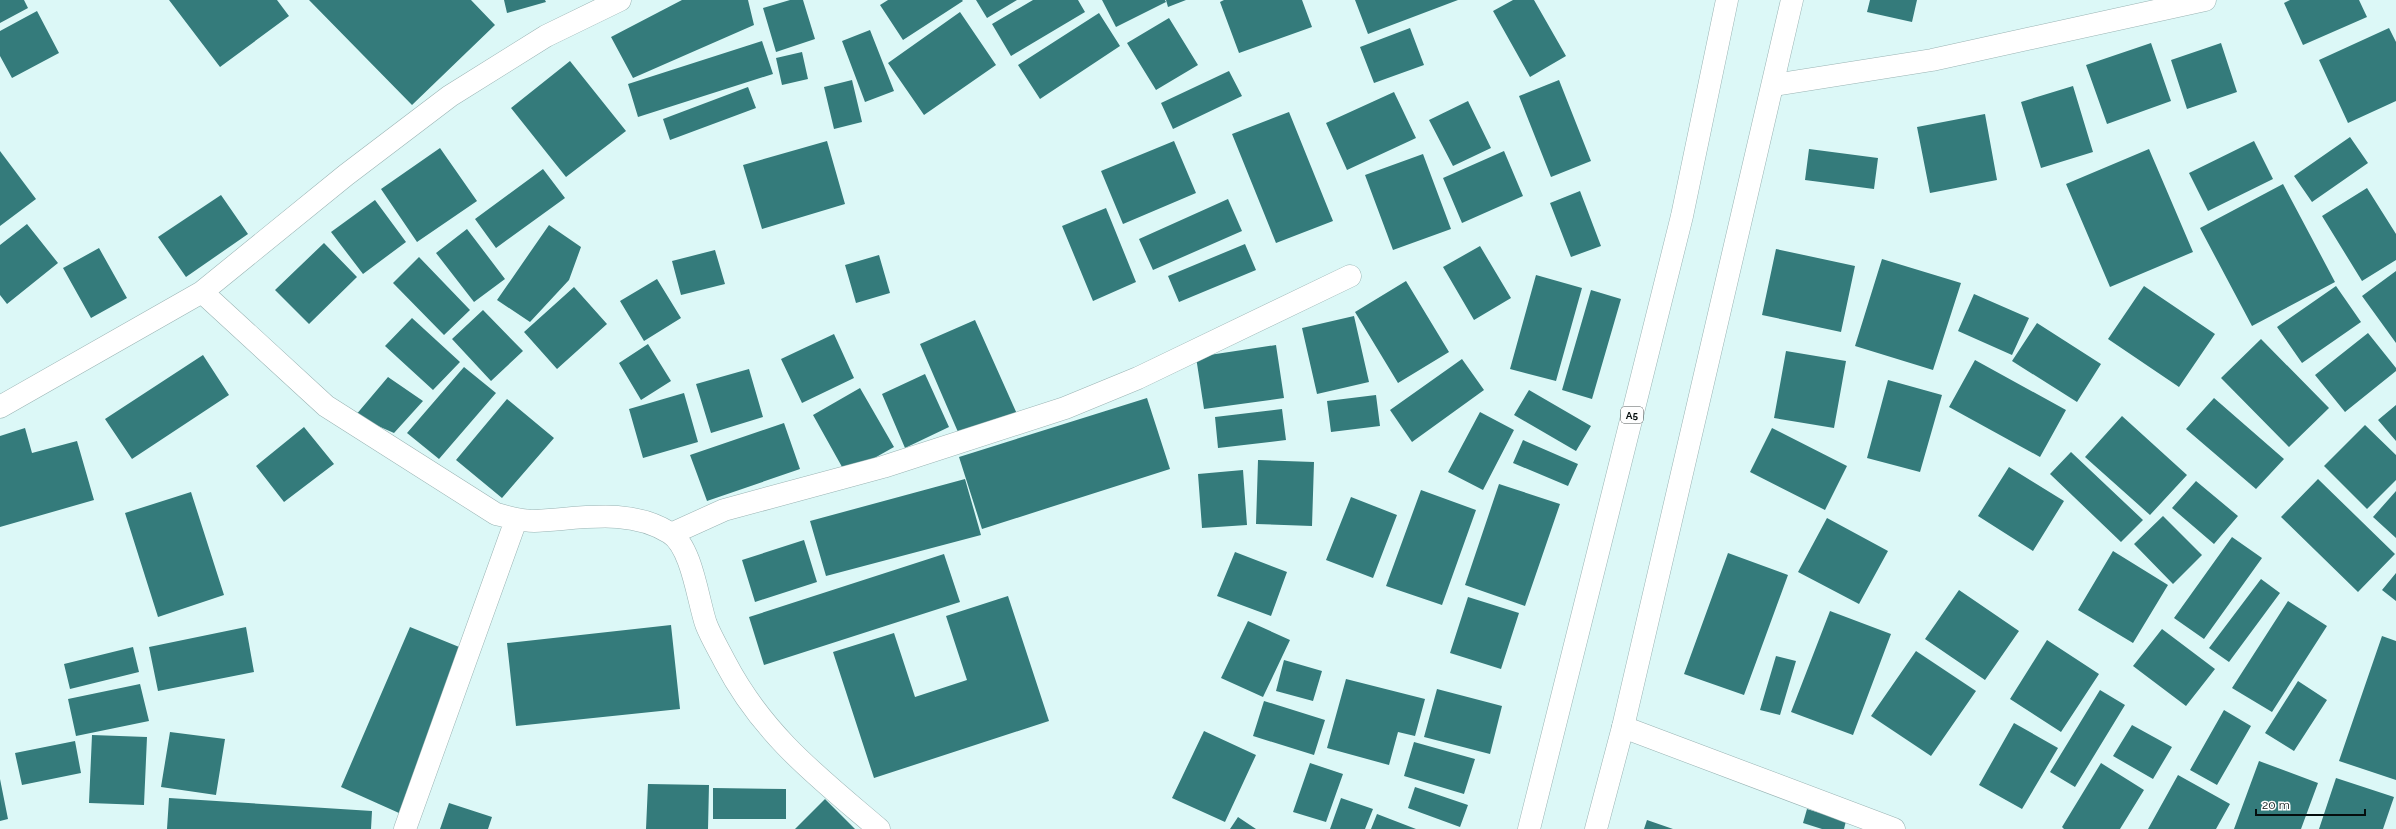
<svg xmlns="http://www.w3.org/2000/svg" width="2396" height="829" font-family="Raleway,sans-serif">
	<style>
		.building { fill: #347b7b }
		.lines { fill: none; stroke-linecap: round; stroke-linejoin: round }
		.minor-casing { stroke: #99b3b3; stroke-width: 23 }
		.tertiary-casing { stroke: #99b3b3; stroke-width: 23 }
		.trunk-casing { stroke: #99b3b3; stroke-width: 23 }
		.minor { stroke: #fff; stroke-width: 22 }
		.tertiary { stroke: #fff; stroke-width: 22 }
		.trunk { stroke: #fff; stroke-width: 22 }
		.labels { text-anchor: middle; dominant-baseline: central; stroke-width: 3; stroke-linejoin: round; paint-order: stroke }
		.shield { fill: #fefefe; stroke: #505656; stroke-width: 1 }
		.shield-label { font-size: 10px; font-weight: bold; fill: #050e0e }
	</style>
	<rect width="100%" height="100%" fill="#dcf8f7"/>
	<!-- building -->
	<path class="building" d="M0 0H24L28 8 0 23Z
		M169 0H277L289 16 220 67Z
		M309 0H471L495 25 412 105Z
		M504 0H545L546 2 507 13Z
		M682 0H748L754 25 633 78 611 37Z
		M790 0H803L815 39 776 52 763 8Z
		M888 0H962L963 1 903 40 880 5Z
		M976 0H1017L987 18Z
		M1033 0H1078L1085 12 1011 56 992 24Z
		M1102 0H1165L1166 2 1116 27Z
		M1166 0H1186L1168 7Z
		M1224 0H1302L1312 27 1239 53 1220 2Z
		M1355 0H1458L1368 34Z
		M1513 0H1534L1566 56 1530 77 1493 11Z
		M1870 0H1917L1912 22 1867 12Z
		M2290 0H2359L2367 17 2303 45 2284 3Z
		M37 11 59 53 12 78 0 56V31Z
		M960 12 996 65 924 115 888 63Z
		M1099 13 1120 46 1040 99 1018 65Z
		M1169 18 1198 65 1156 90 1127 43Z
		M1410 28 1424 65 1374 83 1360 47Z
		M2389 28 2396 42V101L2348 123 2319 60Z
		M870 30 894 91 865 102 842 41Z
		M762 41 773 74 638 117 628 84Z
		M2151 43 2171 101 2107 124 2086 65Z
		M2221 43 2237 92 2187 109 2171 60Z
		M802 52 808 79 782 85 776 58Z
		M570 61 626 131 566 177 511 108Z
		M1229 71 1242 96 1173 129 1161 103Z
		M852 80 862 122 834 129 824 87Z
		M1559 80 1591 161 1551 177 1519 96Z
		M2073 86 2093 152 2041 168 2021 102Z
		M748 87 756 108 670 140 663 119Z
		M1394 92 1416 138 1347 170 1326 123Z
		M1468 101 1491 148 1453 166 1429 120Z
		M1289 112 1333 221 1276 243 1232 134Z
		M1985 114 1997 180 1930 193 1917 127Z
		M2350 137 2368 163 2312 202 2294 176Z
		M827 141 845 204 762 229 743 165Z
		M1174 141 1196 193 1123 224 1101 171Z
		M2254 141 2273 179 2208 211 2189 173Z
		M440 148 477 201 417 242 381 189Z
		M1809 149 1878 158 1874 189 1805 180Z
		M2149 149 2193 252 2110 287 2066 184Z
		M0 151 36 199 0 226Z
		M1504 151 1523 196 1462 223 1443 178Z
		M1423 154 1451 229 1393 250 1365 175Z
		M543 169 565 198 496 248 475 219Z
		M2283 184 2335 282 2252 326 2200 228Z
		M2367 188 2396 234V260L2362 281 2322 216Z
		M1580 191 1601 246 1571 257 1550 203Z
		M221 195 248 234 186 277 158 237Z
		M1228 199 1242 231 1153 270 1139 239Z
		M375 200 406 242 363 274 331 232Z
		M1106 208 1136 282 1093 301 1062 226Z
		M27 224 58 263 7 304 0 295V245Z
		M549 225 581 247 569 280 530 322 497 300Z
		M467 229 505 279 474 302 436 253Z
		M324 243 357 277 309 324 275 290Z
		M1245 244 1256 270 1179 302 1168 276Z
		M1480 246 1511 298 1474 320 1443 267Z
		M99 248 127 298 91 318 63 268Z
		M1776 249 1855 266 1841 332 1762 315Z
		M715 250 725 284 681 295 672 261Z
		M879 255 890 293 856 303 845 265Z
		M419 257 470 310 444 335 393 283Z
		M1882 259 1961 283 1933 370 1855 346Z
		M2396 271V343L2362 296Z
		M1536 275 1582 288 1556 381 1510 369Z
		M657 279 681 318 644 341 620 301Z
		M1406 281 1449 352 1398 383 1355 312Z
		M2144 286 2215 334 2179 387 2108 339Z
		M2336 286 2361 322 2302 363 2277 327Z
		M574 287 607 324 557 369 524 332Z
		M1591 290 1621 299 1592 399 1562 390Z
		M1974 294 2029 318 2012 355 1958 331Z
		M483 310 523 351 491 381 452 339Z
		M1354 316 1369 382 1317 394 1302 328Z
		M412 318 460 362 433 390 385 346Z
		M975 320 1017 414 961 439 920 344Z
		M2037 323 2101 364 2077 402 2012 361Z
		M2368 333 2396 368V371L2345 412 2315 375Z
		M834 334 854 378 802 403 781 359Z
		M2261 339 2329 408 2289 447 2221 378Z
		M648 344 671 381 641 400 619 363Z
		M1276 345 1284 398 1204 409 1196 357Z
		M1786 351 1846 361 1834 428 1774 418Z
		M203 355 229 395 132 459 105 419Z
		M1462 359 1484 390 1412 442 1390 410Z
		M1975 360 2066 410 2040 457 1949 407Z
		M464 367 496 393 439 459 407 433Z
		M749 369 763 417 711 433 696 384Z
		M925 374 949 427 905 448 882 394Z
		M388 377 423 401 394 433 355 416Z
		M1888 380 1942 395 1920 472 1867 458Z
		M860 388 894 447 846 474 813 415Z
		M1529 390 1591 426 1576 451 1514 415Z
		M684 393 698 442 643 458 629 409Z
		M1376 395 1380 426 1331 432 1327 401Z
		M1147 398 1170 469 982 529 959 457Z
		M2214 398 2284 459 2256 489 2186 429Z
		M507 399 554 438 502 498 456 460Z
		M2396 405V441L2378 420Z
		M1282 409 1286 440 1218 448 1215 417Z
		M1480 412 1514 430 1483 490 1448 472Z
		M2122 416 2187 475 2150 515 2085 457Z
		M784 423 800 469 707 501 690 455Z
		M2365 425 2396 455V480L2367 509 2324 466Z
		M304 427 334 464 284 502 256 466Z
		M25 428 32 453 77 441 94 500 0 527V436Z
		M1772 428 1847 466 1825 510 1750 472Z
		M1523 440 1578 464 1568 486 1513 463Z
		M2071 452 2143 520 2121 542 2050 474Z
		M1258 460 1314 462 1312 526 1256 524Z
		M2009 467 2064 501 2033 551 1978 516Z
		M1243 470 1247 525 1202 528 1198 474Z
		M965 479 981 535 826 576 810 521Z
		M2318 479 2395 554 2358 592 2281 517Z
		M2196 481 2238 516 2214 544 2172 508Z
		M1499 484 1560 504 1525 606 1465 585Z
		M1421 490 1476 510 1442 605 1386 586Z
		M2396 491V538L2373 517Z
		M191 492 224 595 158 617 125 513Z
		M1351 497 1397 515 1373 578 1326 560Z
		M2163 516 2202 555 2173 584 2134 544Z
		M1827 518 1888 551 1859 604 1798 572Z
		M2232 537 2262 558 2204 639 2174 618Z
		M804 540 817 582 755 602 742 560Z
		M2113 551 2168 585 2133 643 2078 610Z
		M1235 552 1287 572 1271 616 1217 596Z
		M1728 553 1788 575 1744 695 1684 674Z
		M944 554 960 602 764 665 749 617Z
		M2396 573V601L2382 590Z
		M2261 579 2280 593 2229 662 2209 648Z
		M1959 590 2019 631 1985 680 1925 639Z
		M1008 596 1049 721 874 778 833 652 894 633 915 697 967 680 946 616Z
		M1468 597 1519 613 1501 669 1450 653Z
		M2288 601 2327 626 2272 712 2232 688Z
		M1830 611 1891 634 1853 735 1791 712Z
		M1248 621 1290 640 1263 697 1221 678Z
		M671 625 680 709 516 726 507 643Z
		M246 627 254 672 158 691 149 647Z
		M410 627 469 651 399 813 341 787Z
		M2162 629 2215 669 2186 706 2133 666Z
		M2382 636 2396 641V780L2339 761Z
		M2047 640 2099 674 2061 732 2010 699Z
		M133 647 139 672 70 689 64 664Z
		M1916 651 1976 691 1931 756 1871 716Z
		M1776 656 1796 661 1780 715 1760 710Z
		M1284 660 1322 671 1313 701 1276 691Z
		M1346 679 1425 699 1415 736 1398 732 1389 765 1327 748Z
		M2298 681 2327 700 2294 751 2265 733Z
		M140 684 149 721 76 736 68 699Z
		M1437 689 1502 706 1490 754 1424 737Z
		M2100 690 2125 705 2075 787 2050 772Z
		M1264 701 1325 720 1314 755 1253 736Z
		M2224 710 2251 726 2217 785 2190 770Z
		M2014 723 2058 748 2022 809 1979 785Z
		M2132 725 2172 747 2153 779 2113 756Z
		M1204 731 1256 755 1225 822 1172 798Z
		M170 732 225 739 216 795 161 787Z
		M92 735 147 737 144 805 89 803Z
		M75 741 81 773 22 785 15 753Z
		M1414 742 1475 759 1464 794 1404 776Z
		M2259 761 2318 783 2301 829H2234Z
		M1310 763 1343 774 1326 822 1293 812Z
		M2101 763 2144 790 2120 829H2064L2062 827Z
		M2178 775 2230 804 2216 829H2148Z
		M2336 778 2394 797 2383 829H2319Z
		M0 779 8 819 0 821Z
		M648 784 709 785 708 829H646Z
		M1415 787 1468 805 1460 827 1408 808Z
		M713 788 786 789V819H713Z
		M169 798 372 811 371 829H167Z
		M1341 798 1373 809 1365 829H1330Z
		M825 799 855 829H795Z
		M449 803 492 817 488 829H440Z
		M1807 809 1846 821 1844 829H1822L1803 823Z
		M1377 814 1416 829H1371Z
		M1238 817 1256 829H1230Z
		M1647 820 1673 829H1644Z"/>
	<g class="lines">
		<defs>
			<path id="minor" d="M202 292 326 406 496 514C508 517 521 521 534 521 579 519 629 507 670 533 692 547 698 601 706 624 711 637 719 650 725 662 763 735 818 777 879 829
				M0 407 202 292 346 175 450 96 546 36 620 0
				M671 534 724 510 883 467 1065 408 1138 378 1350 276
				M405 829 516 520"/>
			<path id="tertiary" d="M1774 85 1932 60 2205 0
				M1623 727 1894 829"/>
			<path id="trunk" d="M1529 829 1682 216 1727 0
				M1596 829 1623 727 1792 0"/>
		</defs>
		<!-- minor casing -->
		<use href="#minor" class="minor-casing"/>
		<!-- tertiary casing -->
		<use href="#tertiary" class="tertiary-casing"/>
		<!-- trunk casing -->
		<use href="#trunk" class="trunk-casing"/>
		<!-- minor -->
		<use href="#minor" class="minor"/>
		<!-- tertiary -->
		<use href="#tertiary" class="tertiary"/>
		<!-- trunk -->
		<use href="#trunk" class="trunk"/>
	</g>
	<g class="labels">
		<!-- shield labels -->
		<rect class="shield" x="1621" y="407" width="22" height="16" rx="3"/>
		<g class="shield-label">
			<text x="1632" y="415">A5</text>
		</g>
	</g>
	<!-- scale -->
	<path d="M2256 809v6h109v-6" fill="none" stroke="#050e0e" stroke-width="2"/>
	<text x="2262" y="809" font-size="12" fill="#050e0e" stroke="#fefefe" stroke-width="3" paint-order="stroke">20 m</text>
</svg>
